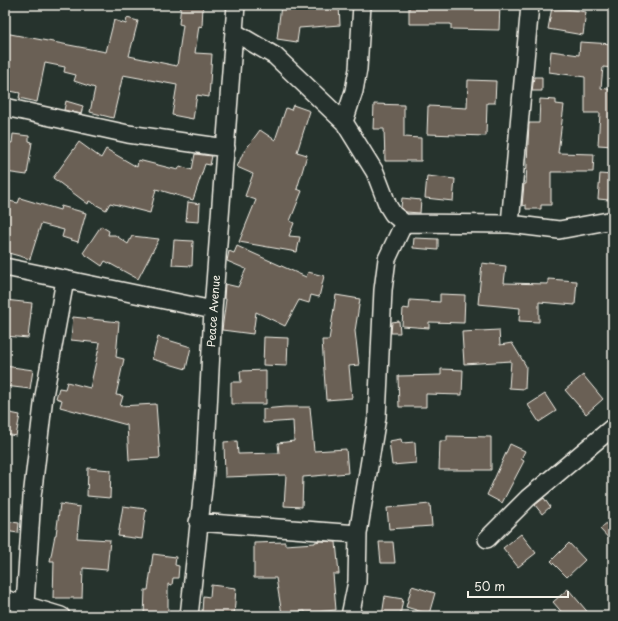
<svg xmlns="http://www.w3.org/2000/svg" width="618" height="621" font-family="'Playpen Sans',sans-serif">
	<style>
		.building { fill: #6b6055; stroke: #f4f1e8 }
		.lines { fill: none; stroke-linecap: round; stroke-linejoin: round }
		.minor-casing { stroke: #f4f1e8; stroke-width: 20 }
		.minor { stroke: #26332d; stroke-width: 17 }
		.labels { text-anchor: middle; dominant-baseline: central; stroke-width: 4; stroke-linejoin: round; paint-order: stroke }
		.street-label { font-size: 11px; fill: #f4f1e8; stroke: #26332d }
	</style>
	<rect width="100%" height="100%" fill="#26332d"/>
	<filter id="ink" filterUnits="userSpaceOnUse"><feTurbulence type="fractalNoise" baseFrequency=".025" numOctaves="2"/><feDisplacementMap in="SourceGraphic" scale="8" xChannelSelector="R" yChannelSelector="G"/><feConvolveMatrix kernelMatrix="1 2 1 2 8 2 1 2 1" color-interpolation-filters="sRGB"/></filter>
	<g filter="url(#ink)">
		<!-- building -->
		<path class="building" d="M181 5H203L202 27 199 26 195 53 212 54 209 97 197 95 193 119 172 115 177 85 123 75 113 118 90 112 95 88 74 81 76 75 64 72 65 67 45 63 37 102 19 98 20 93 5 90V33L106 52 114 20 126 24 127 18 138 21 129 56 177 66 183 25 179 24Z
			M281 5H339L340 25 299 28 297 42 277 39Z
			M409 5H500L499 30 451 29V24H409Z
			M552 7 586 12 583 35 548 29Z
			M580 42 613 44V68L603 67 601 88 613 90V146L598 145 600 113H585V77L549 72 551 51 579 55Z
			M534 77H542V91H532Z
			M468 80 496 81 495 103H487L486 136 427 134 428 106 467 108Z
			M540 99 556 100V104L564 105 558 153 594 154 593 172H551V205H541V209H526V205L522 206 524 184H526L529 123H539Z
			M66 101 83 106 81 114 64 110Z
			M374 104 404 105V137L421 138V161H385L384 129H373Z
			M293 105 310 111 297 152 307 155 297 189 302 191 290 221 294 223 289 236 300 237 297 252 239 242 256 200 245 196 253 174 237 167 243 153 260 130 275 140 286 108 291 110Z
			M13 134 29 136V141L32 142 27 175 5 172 6 142 12 143Z
			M79 142 101 158 106 149 137 167 138 160 178 170 180 166 192 170 195 154 212 156 210 165 205 164 193 200 156 189 150 213 110 203 106 210 89 201 88 204 53 178Z
			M600 174 612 175 609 200 598 199Z
			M427 176 455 179 453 201 425 198Z
			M20 198 60 210 61 206 86 213 78 242 62 237 64 230 41 224 30 259 5 252V200L18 203Z
			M402 198 421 200 420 213 406 212 401 208Z
			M188 202 200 204 199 222 186 221Z
			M101 226 109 231 108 235H115L128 244 132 236 159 239 138 279 105 261 102 266 83 253Z
			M414 238 438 239V250L413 248Z
			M174 240 193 241 192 266 172 265Z
			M237 246 306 277 308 272 324 276 319 297 311 295 309 303 299 300 285 326 256 312 253 334 222 330 226 299 224 298 225 284 238 287 246 269 227 261 229 251 234 253Z
			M482 263 506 266 504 283 548 284V279L577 281 575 305 539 302V322L519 321 520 308 478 304Z
			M440 294 465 295 464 323 429 322V328L402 326 403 308 409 309 410 300 440 302Z
			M336 295 360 299 355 331 359 365 349 366 352 398 326 400 322 340H329Z
			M5 300 32 303 28 338 5 336Z
			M73 317 119 322 116 357 124 359 116 395 123 396 120 406 156 404 160 458 129 460 127 425 60 407 62 400 56 398 59 388 65 389 67 382 90 388 100 343 71 340Z
			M399 321 400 333H391L392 322Z
			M499 330 500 345 512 343 526 366 525 389 509 388 511 361 464 364 462 332Z
			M158 337 191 347 186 369 152 359Z
			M264 337 288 338 287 366 263 365Z
			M5 366 33 370 30 389 5 386Z
			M441 369 463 370 462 395 426 394V407H399L398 376 441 375Z
			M266 370V404H231V382H241L240 371Z
			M583 375 603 399 586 414 565 390Z
			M545 394 556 411 539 422 528 405Z
			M285 407H310L314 451 346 449 348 473 303 477 302 507 284 506 286 475 225 477 224 442 237 441 238 454 279 453 278 443 294 441 293 421 263 423V409Z
			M5 412 20 415 16 436 5 434Z
			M447 436 491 437V470H439L440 441H447Z
			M401 439 402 443 415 442 416 463 392 465 389 441Z
			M510 444 525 451 521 459 524 461 502 503 487 495Z
			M88 468 111 470 110 498 87 496Z
			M544 498 550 507 542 514 535 505Z
			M60 504 80 507 77 538 110 540 107 570 83 568 82 598H53L54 561H50L55 535H56Z
			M430 504 432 526 389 529 387 508Z
			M123 506 146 509 142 539 118 536Z
			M613 517V543L600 529Z
			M5 521 19 523 18 533 5 531Z
			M521 534 536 553 518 567 503 548Z
			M321 541 336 542 339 574H333L336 610 305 613V611L282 614 276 578H254V543L285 542V545L315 543V542Z
			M379 542H393L395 563H381Z
			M569 543 585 560 567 577 551 561Z
			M153 554 176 557 175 565 179 566 178 578H173L172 585 168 584V616H144L145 590H148Z
			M211 585 236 588 234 616 202 613 203 596 210 597Z
			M412 586 435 593 429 614 406 607Z
			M568 589 591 616H565L553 602Z
			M385 596 403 599 400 616H382Z"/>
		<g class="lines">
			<defs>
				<path id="minor" d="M234 32 275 56 344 122 375 172 388 206 393 214 404 223 510 224 559 230 613 220
					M5 107 128 134 226 148
					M344 122 354 91 358 69 362 5
					M510 224 530 5
					M5 267 213 310
					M198 522 358 534
					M487 539 528 498 613 427
					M5 599 61 616
					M25 604 32 497 44 396 65 280
					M189 616 205 470 213 310 236 5
					M350 616 357 582 358 534 377 417 383 290 387 259 404 223"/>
			</defs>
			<!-- minor casing -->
			<use href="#minor" class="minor-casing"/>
			<!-- minor -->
			<use href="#minor" class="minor"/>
		</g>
	</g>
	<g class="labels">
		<!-- street labels -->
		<g class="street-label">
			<text transform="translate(213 311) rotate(-86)">Peace Avenue</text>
		</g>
	</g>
	<!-- margin -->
	<rect width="618" height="621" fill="none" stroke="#26332d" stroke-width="20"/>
	<rect x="10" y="10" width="598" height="601" fill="none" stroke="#f4f1e8" stroke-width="1.5" filter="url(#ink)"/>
	<!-- scale -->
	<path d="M468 591v6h100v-6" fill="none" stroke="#f4f1e8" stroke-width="2"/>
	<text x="474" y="591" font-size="12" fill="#f4f1e8" stroke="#26332d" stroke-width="3" paint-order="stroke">50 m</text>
</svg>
